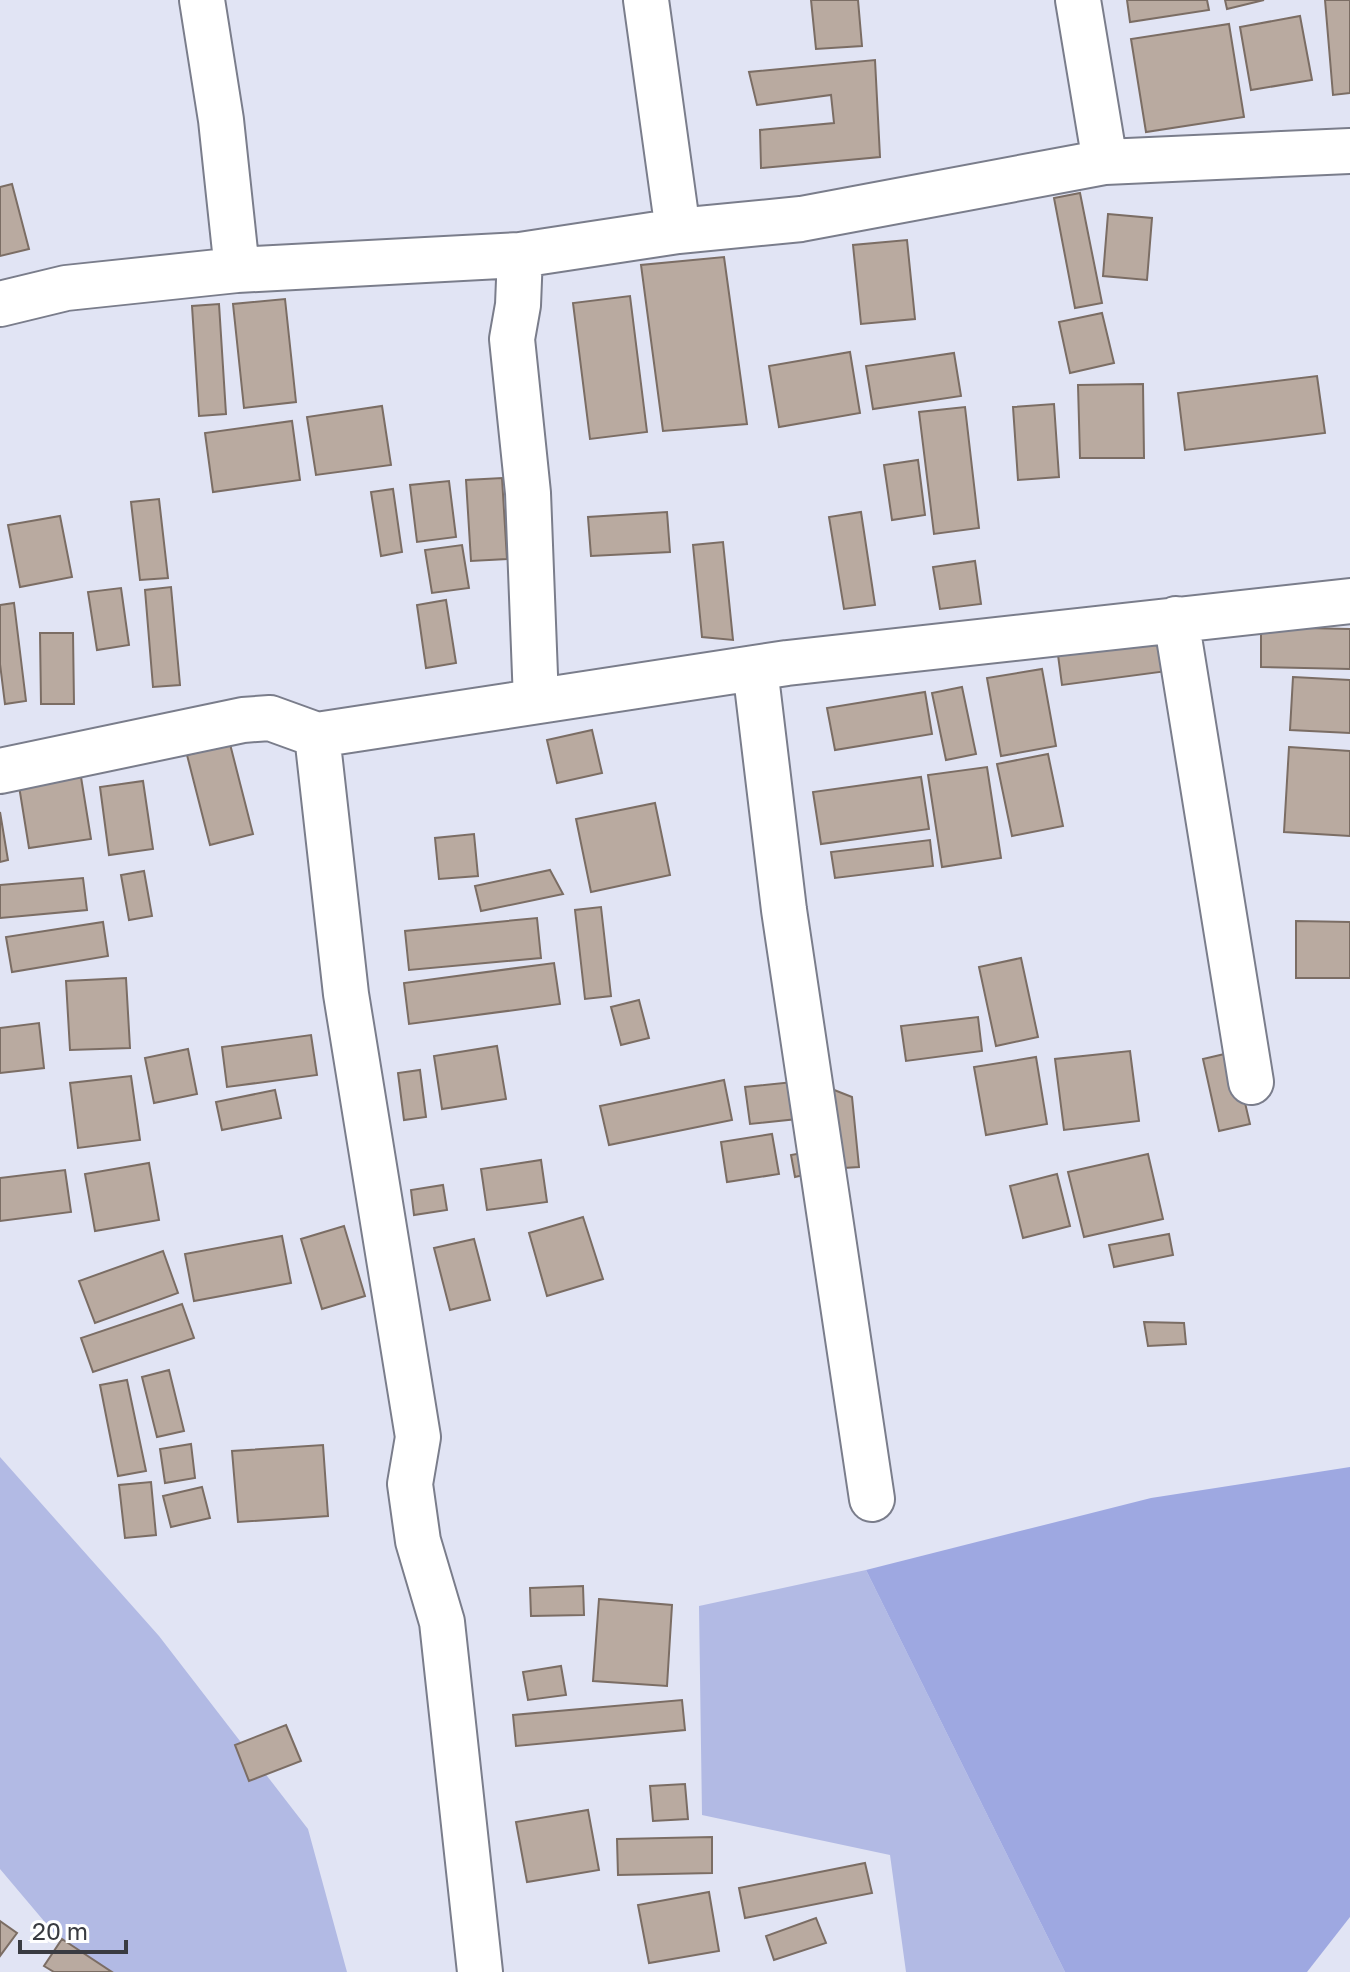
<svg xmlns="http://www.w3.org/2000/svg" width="1350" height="1972" font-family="'Golos Text',sans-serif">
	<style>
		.green { fill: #b2bae4 }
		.forest { fill: #9ea8e1 }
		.building { fill: #b9aaa0; stroke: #7b6d64; stroke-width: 2 }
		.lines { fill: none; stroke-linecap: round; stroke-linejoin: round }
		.minor-casing { stroke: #7a7d8b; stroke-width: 48 }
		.minor { stroke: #fff; stroke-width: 44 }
	</style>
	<rect width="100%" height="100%" fill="#e1e4f4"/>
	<!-- green -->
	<path class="green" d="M0 1457 159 1636 308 1829 347 1972H87L0 1869Z
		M866 1570 1065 1972H906L890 1855 702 1815 699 1606Z"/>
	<!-- forest -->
	<path class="forest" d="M1350 1467V1917L1307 1972H1065L866 1570 1151 1498Z"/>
	<!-- building -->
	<path class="building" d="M811 0H858L862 46 816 49Z
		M1127 0H1207L1209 10 1130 22Z
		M1225 0H1264L1227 9Z
		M1325 0H1350V93L1333 95Z
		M1300 16 1312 80 1251 90 1240 27Z
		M1229 24 1244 117 1146 132 1131 39Z
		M875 60 880 157 761 168 760 130 834 123 831 95 757 105 749 72Z
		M12 184 29 249 0 256V187Z
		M1080 193 1102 303 1075 308 1054 198Z
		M1108 214 1152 218 1147 280 1103 276Z
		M907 240 915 319 861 324 853 245Z
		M724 257 747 424 663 431 641 265Z
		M630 296 647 432 590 439 573 303Z
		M285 299 296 402 244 408 233 304Z
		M219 304 226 414 199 416 192 306Z
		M1102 313 1114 363 1070 373 1059 322Z
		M850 352 860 413 779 427 769 366Z
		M954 353 961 396 873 409 866 366Z
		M1317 376 1325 433 1185 450 1178 393Z
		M1143 384 1144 458H1080L1078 385Z
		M1054 404 1059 477 1018 480 1013 407Z
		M382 406 391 465 316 475 307 417Z
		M965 407 979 528 934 534 919 412Z
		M292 421 300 480 213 492 205 433Z
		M918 460 925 515 892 520 884 465Z
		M502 478 507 559 471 561 466 480Z
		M449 481 456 537 417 542 410 485Z
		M393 489 402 552 381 556 371 492Z
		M159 499 168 578 140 580 131 502Z
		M667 512 670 552 591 556 588 517Z
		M861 512 875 605 844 609 829 517Z
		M60 516 72 577 20 587 8 525Z
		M723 542 733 640 702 637 693 545Z
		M462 545 469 588 432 593 425 550Z
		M975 561 981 604 940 609 933 567Z
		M171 587 180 685 153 687 145 590Z
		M121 588 129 645 97 650 88 592Z
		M446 600 456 663 426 668 417 605Z
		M14 603 26 701 5 704 0 664V605Z
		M1261 627 1350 629V669L1261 667Z
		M40 633H73L74 704H41Z
		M1171 641 1175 670 1062 685 1058 655Z
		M1042 669 1056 746 1001 756 987 678Z
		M1293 677 1350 680V733L1290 730Z
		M962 687 976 754 946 760 932 693Z
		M925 692 932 734 835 750 827 708Z
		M592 730 602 773 557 783 547 740Z
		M230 744 253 834 210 845 187 755Z
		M1289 747 1350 751V836L1284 832Z
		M1048 754 1063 826 1012 836 997 764Z
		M987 767 1001 858 942 867 928 775Z
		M81 777 91 839 29 848 19 786Z
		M921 777 929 829 821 844 813 792Z
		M143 781 153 849 109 855 100 787Z
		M655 803 670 875 591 892 576 819Z
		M0 812 8 860 0 862Z
		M474 834 478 876 439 879 435 838Z
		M930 840 933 866 835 878 831 852Z
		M550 870 563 894 481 911 475 886Z
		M144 871 152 916 129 920 121 875Z
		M83 878 87 910 0 918V885Z
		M601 907 611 996 585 999 575 910Z
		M537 918 541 958 409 970 405 931Z
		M1296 921 1350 922V978H1296Z
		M103 922 108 956 12 972 6 937Z
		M1021 958 1038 1037 996 1046 979 967Z
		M554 963 560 1004 409 1024 404 983Z
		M126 978 130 1048 70 1050 66 981Z
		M639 1000 649 1038 621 1045 611 1007Z
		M978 1017 982 1051 906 1061 901 1026Z
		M39 1023 44 1068 0 1073V1028Z
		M311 1035 317 1075 227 1087 222 1047Z
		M497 1046 506 1099 442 1109 434 1056Z
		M188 1049 197 1094 154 1103 145 1058Z
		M1130 1051 1139 1121 1064 1130 1055 1059Z
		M1233 1052 1250 1124 1219 1131 1203 1059Z
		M1036 1057 1047 1124 986 1135 974 1067Z
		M420 1070 426 1117 404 1120 398 1073Z
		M131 1076 140 1140 78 1148 70 1083Z
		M724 1080 732 1120 609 1145 600 1106Z
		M793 1082 797 1119 750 1124 745 1087Z
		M819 1084 852 1097 859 1167 827 1169Z
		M275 1090 281 1118 222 1130 216 1102Z
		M772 1134 779 1174 727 1182 721 1142Z
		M808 1152 812 1173 795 1177 791 1155Z
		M1148 1154 1163 1219 1084 1237 1068 1172Z
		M541 1160 547 1202 487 1210 481 1169Z
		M149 1163 159 1220 95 1231 85 1174Z
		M65 1170 71 1212 0 1221V1178Z
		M1057 1174 1070 1226 1023 1238 1010 1186Z
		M443 1185 447 1210 414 1215 411 1190Z
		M583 1217 603 1279 547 1296 529 1233Z
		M344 1226 365 1296 322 1309 301 1239Z
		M1169 1234 1173 1255 1114 1267 1109 1245Z
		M282 1236 291 1283 194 1301 185 1254Z
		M474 1239 490 1300 450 1310 434 1248Z
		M163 1251 178 1293 95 1323 79 1281Z
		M182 1304 194 1338 93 1372 81 1338Z
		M1144 1322 1184 1323 1186 1344 1148 1346Z
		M169 1370 184 1431 157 1437 142 1377Z
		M127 1380 146 1471 118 1476 100 1385Z
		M191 1444 195 1478 165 1483 160 1449Z
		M323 1445 328 1516 238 1522 232 1451Z
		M151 1482 156 1535 125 1538 119 1485Z
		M202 1487 210 1518 171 1527 163 1496Z
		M583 1586 584 1615 531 1616 530 1588Z
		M599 1599 672 1605 667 1686 593 1681Z
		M561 1666 566 1695 528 1700 523 1672Z
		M682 1700 685 1730 516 1746 513 1715Z
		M286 1725 301 1761 249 1781 235 1745Z
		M685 1784 688 1819 653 1821 650 1786Z
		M588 1810 599 1870 527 1882 516 1822Z
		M712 1837V1873L618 1875 617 1839Z
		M865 1863 872 1893 745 1918 739 1888Z
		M709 1892 719 1951 649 1963 638 1905Z
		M816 1918 826 1943 774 1960 766 1936Z
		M0 1921 17 1933 0 1956Z
		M62 1939 112 1972H54L44 1966Z"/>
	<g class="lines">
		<defs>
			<path id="minor" d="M202 0 221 120 237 270
				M646 0 678 231
				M1078 0 1105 162
				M520 255 518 305 512 339 528 493 536 701
				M0 304 66 288 237 270 520 255 678 231 801 219 1105 162 1350 151
				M1176 619 1251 1082
				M755 668 784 910 872 1499
				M317 735 346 994 418 1437 410 1484 418 1541 442 1622 480 1972
				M0 771 243 720 270 718 317 735 787 663 1350 601"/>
		</defs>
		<!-- minor casing -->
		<use href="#minor" class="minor-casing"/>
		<!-- minor -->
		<use href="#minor" class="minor"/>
	</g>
	<!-- scale -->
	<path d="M20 1940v12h106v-12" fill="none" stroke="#393b41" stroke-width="4"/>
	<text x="32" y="1940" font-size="24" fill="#393b41" stroke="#ffffff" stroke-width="6" paint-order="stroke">20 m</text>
</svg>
